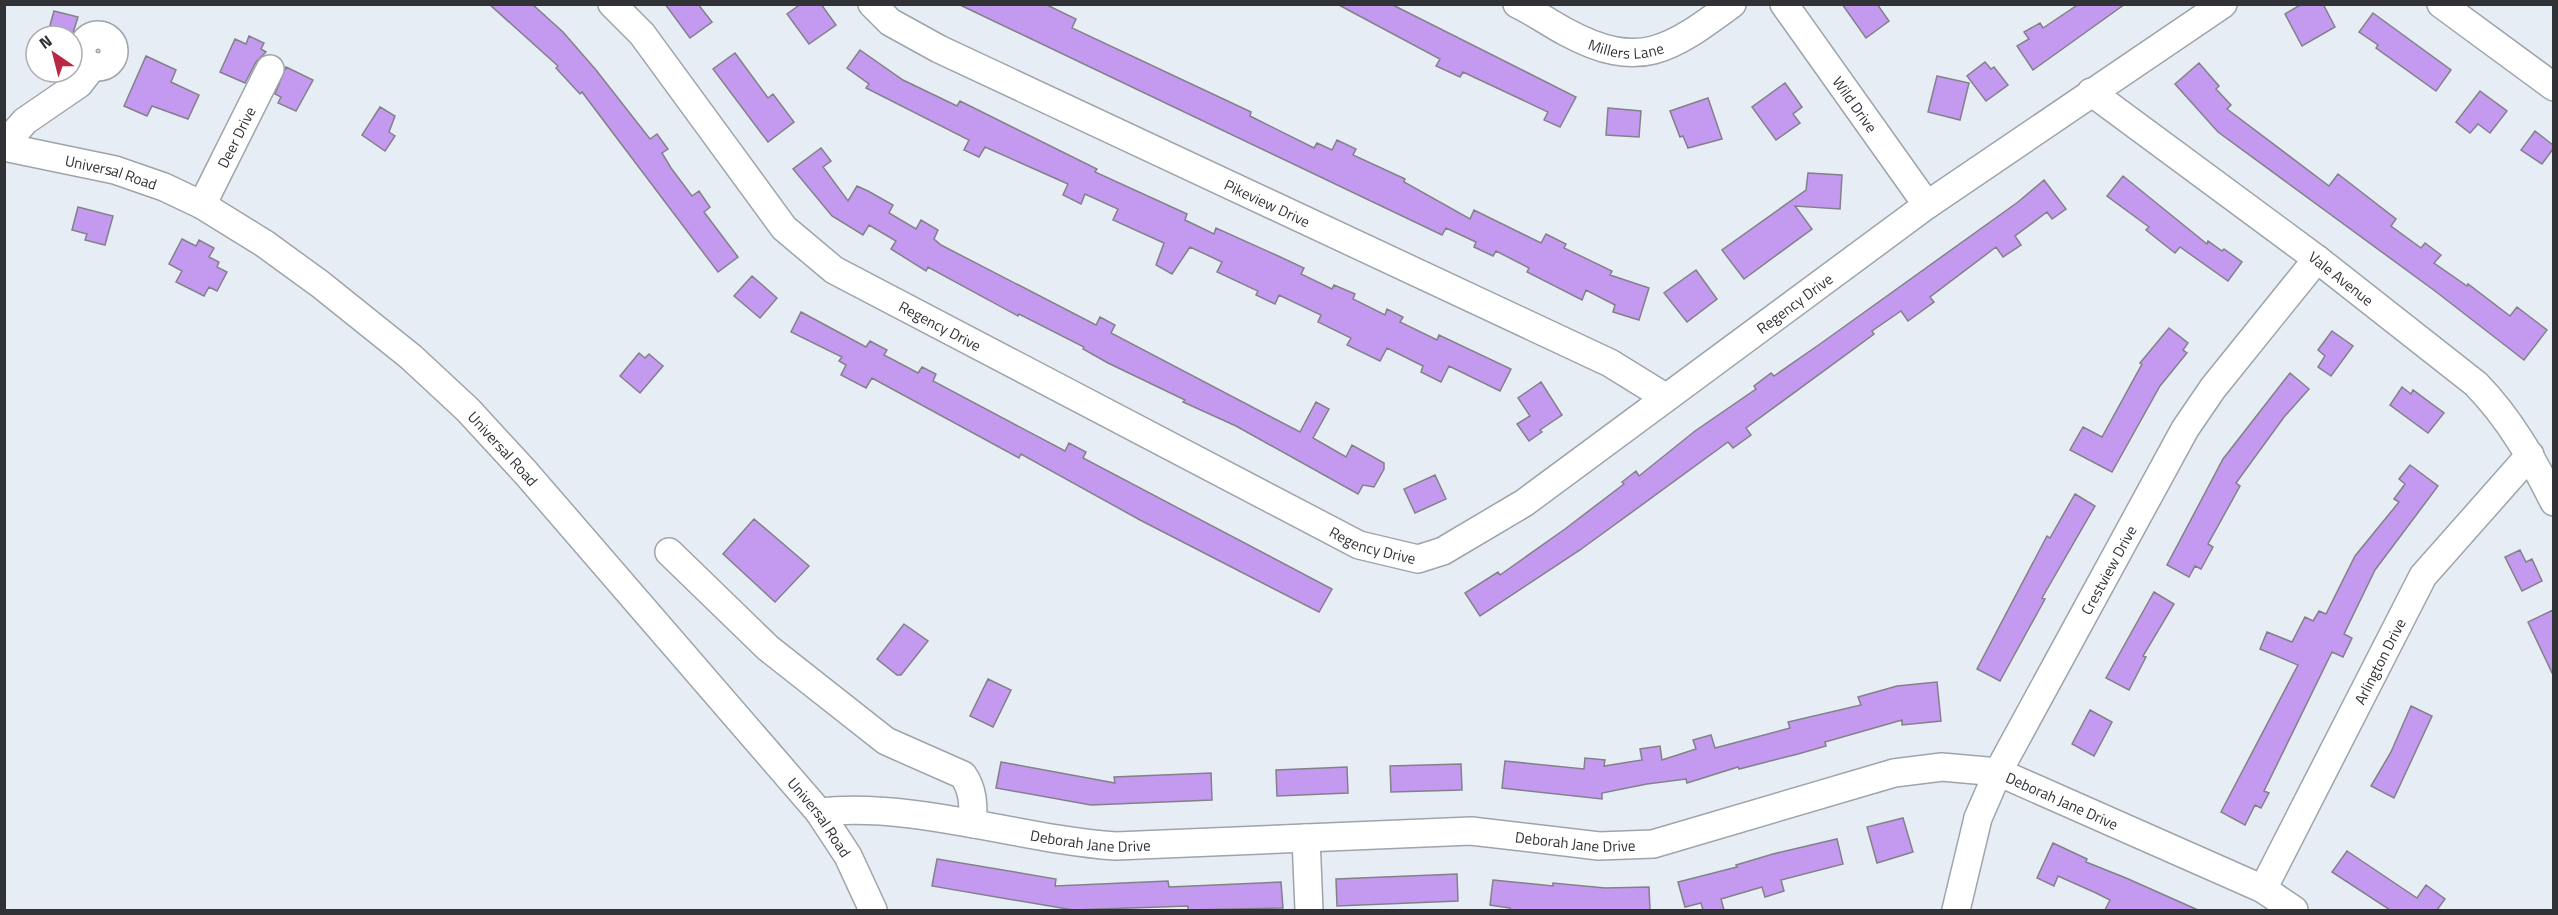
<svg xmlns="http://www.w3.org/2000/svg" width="2558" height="915" font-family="'Titillium Web',sans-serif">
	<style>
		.building { fill: #c49af1; stroke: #838088; stroke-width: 1.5 }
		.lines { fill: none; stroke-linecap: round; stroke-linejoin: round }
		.minor-casing { stroke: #9ea4ab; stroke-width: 30 }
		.minor { stroke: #fff; stroke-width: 27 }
		.labels { text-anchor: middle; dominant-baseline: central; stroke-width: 6; stroke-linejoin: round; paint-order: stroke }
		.street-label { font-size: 15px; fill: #303235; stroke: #fff }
	</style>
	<rect width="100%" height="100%" fill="#e6edf4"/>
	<!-- building -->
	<path class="building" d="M489 4H532L563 32 596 70 650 139 657 134 668 149 662 153 671 168 692 196 699 191 710 207 704 212 738 257 718 272 582 92 580 94 556 68 558 66Z
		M665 4H698L712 22 690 38Z
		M801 4H821L836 25 809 44 787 14Z
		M958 4H1045L1076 19 1072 28 1251 112 1250 116 1314 148 1317 143 1332 150 1337 140 1356 149 1353 155 1405 179 1404 182 1470 219 1474 210 1541 243 1546 234 1566 244 1564 248 1612 271 1610 275 1649 288 1639 320 1613 312 1615 305 1586 290 1582 300 1527 272 1529 268 1496 251 1493 256 1474 247 1476 242 1446 228 1442 235Z
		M1337 4H1391L1576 97 1560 127 1544 120 1548 112 1463 72 1460 77 1436 66 1440 59Z
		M1842 4H1877L1889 21 1866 38Z
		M2079 4H2125L2033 70 2017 46 2029 39 2024 32 2040 23 2043 28Z
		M2302 4H2323L2335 27 2302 46 2285 14Z
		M54 11 78 17 72 36H47Z
		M2373 13 2451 70 2436 91 2376 48 2378 45 2359 32Z
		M249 36 264 43 261 49 266 52 256 62 245 83 220 72 235 39 246 44Z
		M860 50 903 80 957 106 960 101 1097 169 1095 172 1187 214 1185 220 1214 234 1216 228 1276 255 1304 268 1301 274 1332 289 1334 285 1355 294 1353 299 1385 315 1387 309 1403 317 1400 322 1437 340 1439 335 1511 369 1500 391 1449 366 1441 382 1421 372 1423 366 1387 348 1380 361 1347 345 1351 338 1318 322 1321 315 1279 295 1275 304 1256 295 1258 291 1217 272 1222 262 1190 247 1172 274 1156 265 1164 243 1113 220 1118 209 1085 194 1081 204 1063 195 1068 184 985 147 979 157 964 150 969 140 866 88 869 84 847 68Z
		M735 53 768 98 773 94 794 122 768 142 713 69Z
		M146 56 176 70 171 82 199 95 188 119 152 106 147 116 124 106Z
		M1985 62 1991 69 1994 67 2008 85 1986 101 1967 76Z
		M2199 63 2219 86 2216 89 2231 105 2227 109 2329 186 2338 174 2396 219 2391 226 2421 248 2425 243 2441 255 2434 263 2467 286 2468 284 2510 316 2517 307 2547 330 2524 360 2435 291 2218 132 2175 84Z
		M286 67 313 80 296 111 278 103 281 97 275 94Z
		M1937 76 1969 83 1960 120 1928 112Z
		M1785 83 1802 107 1793 114 1800 123 1776 140 1752 107Z
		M2480 91 2507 111 2490 133 2478 124 2470 133 2456 122Z
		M1708 98 1722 139 1688 148 1683 136 1680 137 1670 111Z
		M380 107 395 116 389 132 395 136 385 151 362 135Z
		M1608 108 1641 111 1639 137 1606 135Z
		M2535 131 2553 145V149L2542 164 2521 150Z
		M821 148 831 161 823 167 848 201 857 186 868 191 893 205 889 213 916 229 921 220 938 230 934 239 941 245 1096 325 1100 317 1115 325 1111 333 1300 432 1316 402 1329 409 1313 438 1346 457 1352 445 1384 463V469L1374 487 1363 485 1358 494 1236 426 1183 402 1185 400 1108 363 1083 349 1084 347 1019 314 1018 316 928 267 926 271 891 249 896 241 869 225 863 235 832 216 793 169Z
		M1808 173 1842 175 1840 209 1795 206 1812 229 1744 279 1722 250 1806 190Z
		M2123 176 2207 244 2208 241 2222 251 2224 249 2242 262 2228 281 2180 247 2175 253 2146 230 2149 227 2107 196Z
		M2044 180 2066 209 2052 219 2047 212 2015 236 2021 245 2003 257 1996 247 1930 297 1934 302 1908 321 1901 311 1872 331 1874 334 1746 428 1751 435 1733 448 1728 442 1580 550 1480 616 1465 593 1498 572 1500 575 1565 529 1624 484 1622 482 1636 471 1639 476 1695 431 1756 389 1754 386 1771 373 1774 376 1820 344 2018 202Z
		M78 207 113 216 105 245 85 240 87 234 72 230Z
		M182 239 196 246 199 240 214 248 209 257 219 262 217 267 227 272 217 291 209 287 204 296 176 282 182 271 169 264Z
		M1696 270 1717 299 1687 322 1664 293Z
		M752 276 777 298 760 318 734 296Z
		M801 312 866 347 870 341 887 350 884 355 918 373 922 367 936 374 933 381 1065 451 1069 443 1086 452 1083 458 1332 589 1319 612 1140 520 1021 454 1019 458 872 378 866 388 841 375 846 365 839 361 842 357 791 332Z
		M2169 328 2188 343 2183 350 2187 353 2160 386 2112 472 2070 450 2083 427 2102 437 2142 364 2140 363Z
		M2332 331 2353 346 2331 376 2318 367 2325 356 2318 350Z
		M639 353 645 358 649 354 663 366 640 393 620 376Z
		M2290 373 2309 389 2284 417 2236 483 2240 486 2208 544 2213 547 2201 569 2195 566 2189 577 2167 565 2223 459Z
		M1541 382 1562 415 1540 430 1542 432 1529 441 1517 424 1530 416 1518 398Z
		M2402 387 2411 394 2413 390 2444 413 2428 433 2390 405Z
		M2410 465 2438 486 2375 570 2344 634 2352 638 2343 657 2332 652 2264 791 2269 793 2261 808 2255 805 2245 825 2221 812 2298 665 2260 649 2267 632 2292 642 2305 617 2313 621 2319 611 2326 614 2355 556 2399 502 2394 499 2405 484 2399 479Z
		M1435 475 1446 499 1415 513 1404 489Z
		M2075 494 2095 506 2042 598 2045 599 2000 681 1977 669 2047 536 2050 538Z
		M754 519 809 566 775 602 723 554Z
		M2520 550 2526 562 2532 559 2542 581 2522 591 2505 557Z
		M2154 592 2174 604 2143 656 2146 657 2129 690 2106 678Z
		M2553 610V675L2528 622Z
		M904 624 928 641 901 675H897L877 659Z
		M988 679 1011 690 993 727 970 716Z
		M1937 682 1941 721 1902 725V720L1825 742 1826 746 1798 754 1739 769 1738 767 1687 783 1686 779 1647 784 1602 793V799L1502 788 1505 761 1584 769 1585 758 1605 760 1604 766 1642 760 1640 749 1660 746 1662 760 1696 749 1693 740 1711 735 1715 748 1790 728 1788 722 1861 705 1858 697 1897 686Z
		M2411 706 2432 716 2394 798 2371 786 2391 752Z
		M2090 710 2112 722 2094 756 2072 744Z
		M1001 762 1115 783 1114 777 1211 773 1212 800 1091 805 996 788Z
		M1461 764 1462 790 1391 792 1390 766Z
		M1347 767 1348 793 1277 796 1276 770Z
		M1903 818 1913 852 1877 863 1867 827Z
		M1837 839 1843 864 1781 880 1784 891 1765 897 1762 887 1721 899 1724 910H1703L1701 903 1685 907 1678 882 1737 867 1736 865 1773 854Z
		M2053 843 2087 859 2086 862 2126 878 2198 910H2105L2110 900 2096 893 2058 876 2054 886 2037 878Z
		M2347 851 2417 898 2426 885 2445 899 2437 910H2390L2332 872Z
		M937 859 1056 879 1055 886 1168 881 1169 887 1281 882 1283 908 1188 910V906L1073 910 932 886Z
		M1457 874 1458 901 1337 906 1336 879Z
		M1493 880 1553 886V883L1605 888 1649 887 1650 910H1509L1510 908 1490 905Z"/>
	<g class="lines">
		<defs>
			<g id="minor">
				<path id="s1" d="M612 4 642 34 784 228 834 270 1359 545 1418 559 1443 551 1524 503 1927 205 2223 4"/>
				<path id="s2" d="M872 4 890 22 939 49 1610 363 1665 397"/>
				<path id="s3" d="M1517 4C1534 12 1549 23 1566 32 1640 72 1671 49 1732 4"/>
				<path id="s4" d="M1784 4 1927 205"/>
				<path d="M2441 4 2554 87"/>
				<circle cx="98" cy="51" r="16"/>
				<path id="s5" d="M2091 92 2317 259 2476 384C2510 419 2532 458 2554 502"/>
				<path d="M4 145 25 121 79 84 93 66"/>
				<path id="s6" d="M4 147 115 170 164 187 202 205 265 244 320 284 411 357 468 410 526 473 819 812 848 856 873 910"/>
				<path id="s7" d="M202 205 270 69"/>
				<path d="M669 552 768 648 886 741 963 775C974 791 973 806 973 824"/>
				<path id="s8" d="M819 812C918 802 1017 839 1116 846L1471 831 1599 846 1653 844 1894 773 1942 767 1998 772 2263 889 2294 910"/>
				<path d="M1306 838 1309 910"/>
				<path id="s9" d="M2263 889 2423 576 2530 455"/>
				<path id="s10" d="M1956 910 1978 818 1998 772 2185 429 2213 388 2317 259"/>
			</g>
		</defs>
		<!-- minor casing -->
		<use href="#minor" class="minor-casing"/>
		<!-- minor -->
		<use href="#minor" class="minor"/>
	</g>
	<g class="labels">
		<!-- street labels -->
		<g class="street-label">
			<text stroke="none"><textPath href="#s3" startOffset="120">Millers Lane</textPath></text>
			<text stroke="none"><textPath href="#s4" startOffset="123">Wild Drive</textPath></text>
			<text stroke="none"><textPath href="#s7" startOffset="76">Deer Drive</textPath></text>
			<text stroke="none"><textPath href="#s6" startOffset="110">Universal Road</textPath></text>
			<text stroke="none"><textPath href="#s2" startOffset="444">Pikeview Drive</textPath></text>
			<text stroke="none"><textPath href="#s5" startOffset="312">Vale Avenue</textPath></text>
			<text stroke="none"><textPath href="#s1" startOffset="1458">Regency Drive</textPath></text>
			<text stroke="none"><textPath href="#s1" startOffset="468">Regency Drive</textPath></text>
			<text stroke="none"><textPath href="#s6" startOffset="596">Universal Road</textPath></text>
			<text stroke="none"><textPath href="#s1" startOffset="954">Regency Drive</textPath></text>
			<text stroke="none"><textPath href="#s10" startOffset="375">Crestview Drive</textPath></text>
			<text stroke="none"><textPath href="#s9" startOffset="256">Arlington Drive</textPath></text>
			<text stroke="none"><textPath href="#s8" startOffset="1264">Deborah Jane Drive</textPath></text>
			<text stroke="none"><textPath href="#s6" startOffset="1082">Universal Road</textPath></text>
			<text stroke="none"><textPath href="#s8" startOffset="274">Deborah Jane Drive</textPath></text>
			<text stroke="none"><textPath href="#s8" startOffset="760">Deborah Jane Drive</textPath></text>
		</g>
	</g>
	<!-- border -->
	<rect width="2558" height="915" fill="none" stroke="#303235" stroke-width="12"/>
	<!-- north arrow -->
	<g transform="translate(54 54) rotate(325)"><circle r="28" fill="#ffffff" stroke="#acadae" stroke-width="1.5"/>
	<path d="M0-4.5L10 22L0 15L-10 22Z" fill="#ba2844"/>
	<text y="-9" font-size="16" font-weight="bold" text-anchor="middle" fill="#303235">N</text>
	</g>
</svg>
